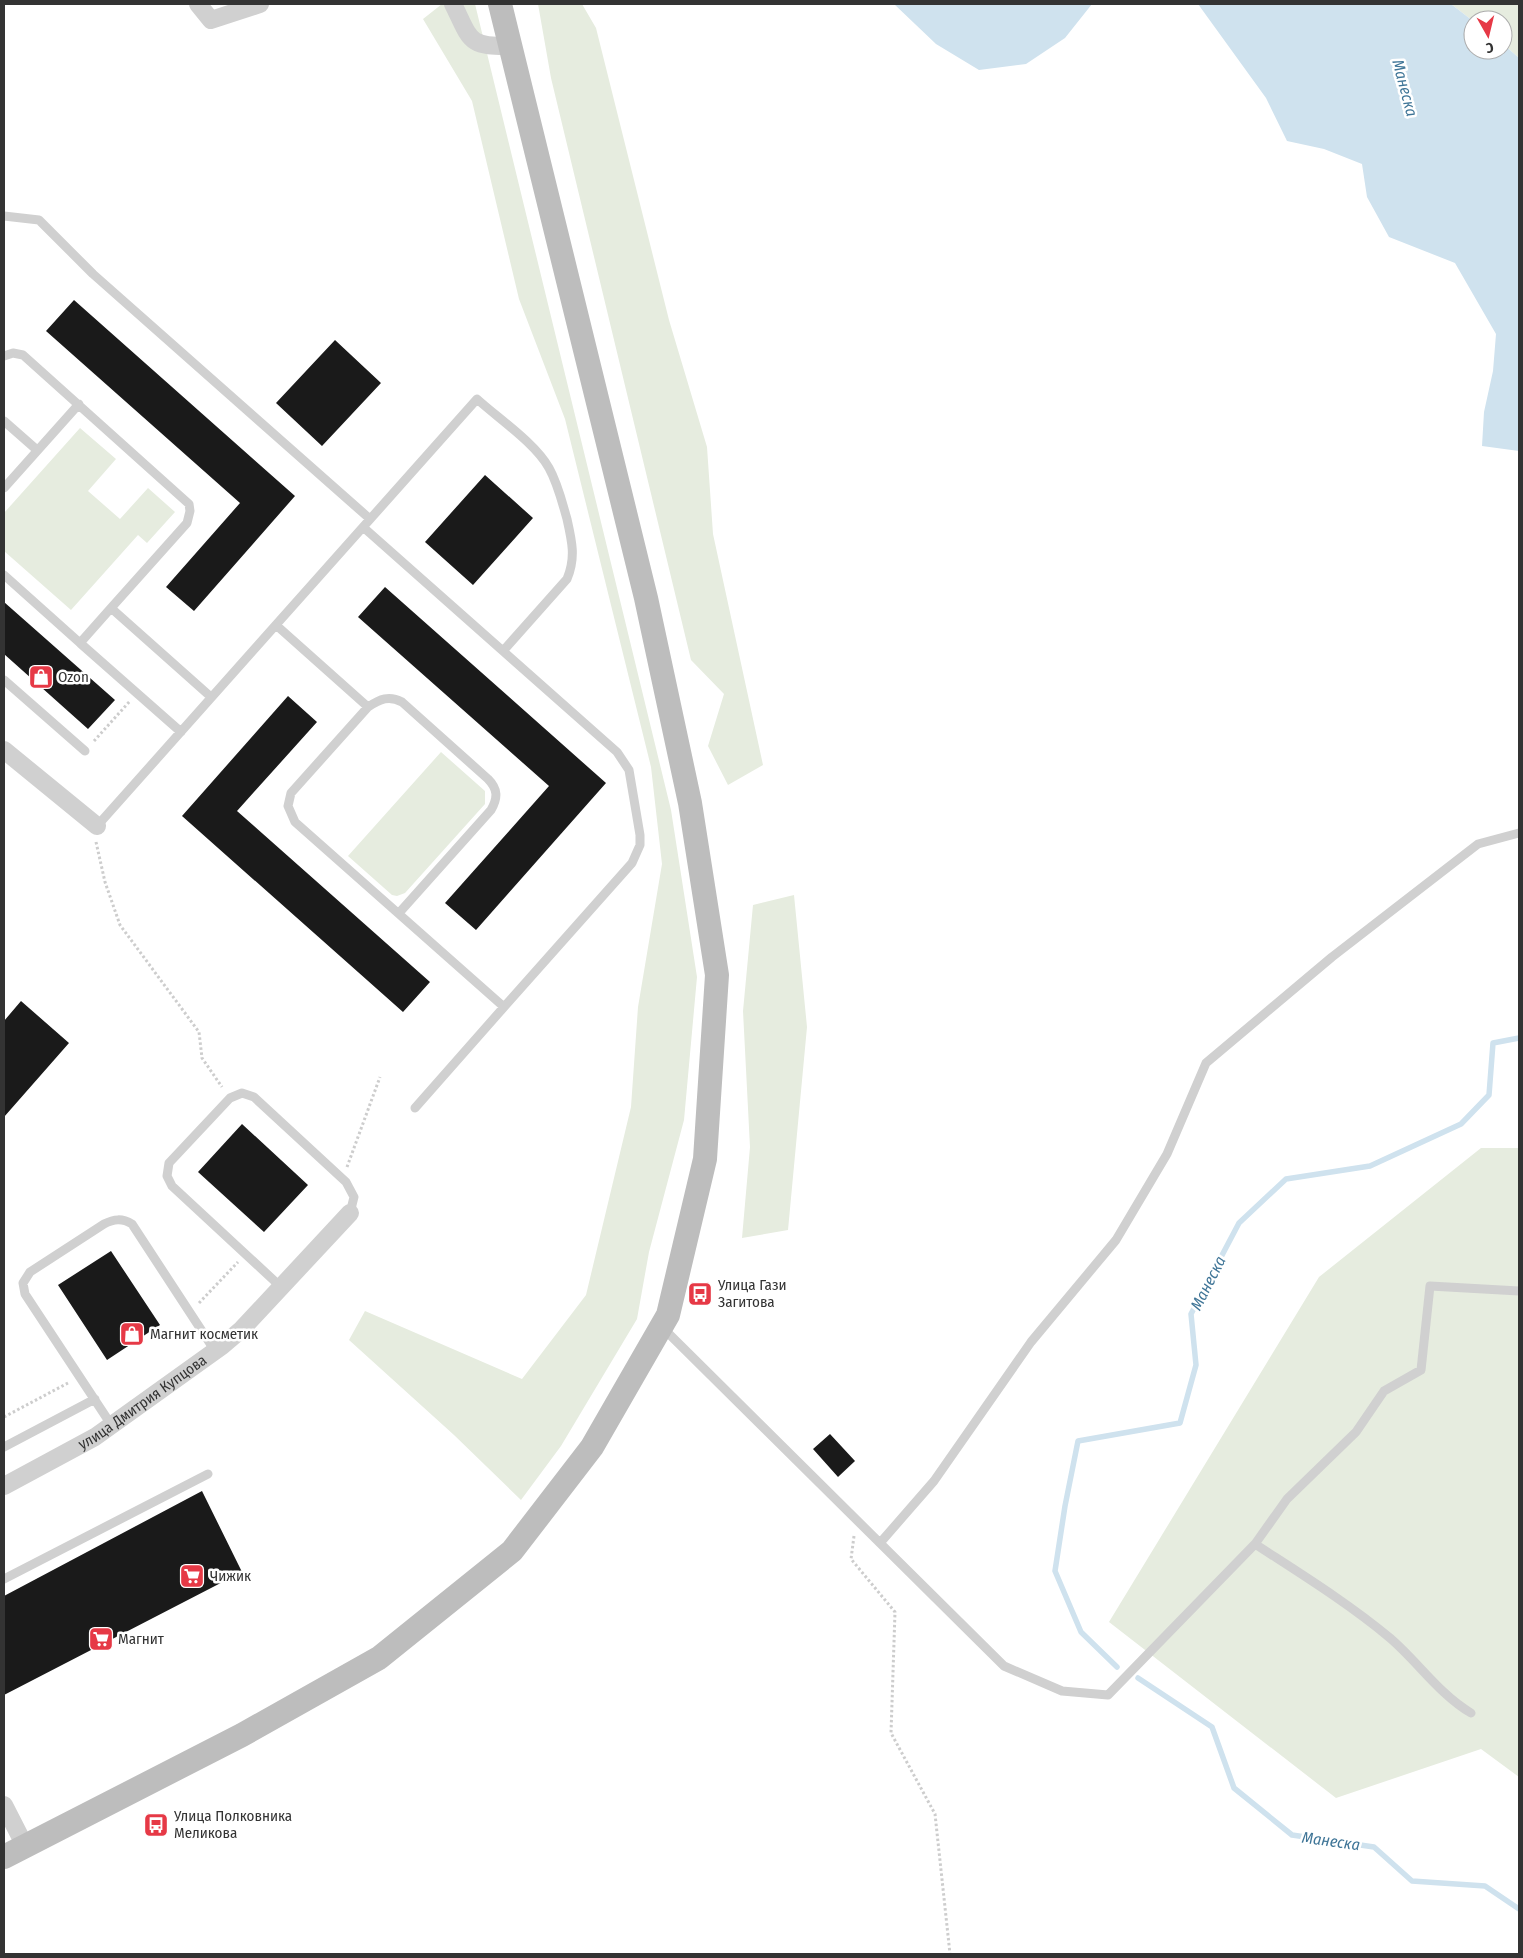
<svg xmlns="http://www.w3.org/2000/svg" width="1523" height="1958" font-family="'Fira Sans Condensed',sans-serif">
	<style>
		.green { fill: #e6ecdf }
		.water { fill: #cfe2ee }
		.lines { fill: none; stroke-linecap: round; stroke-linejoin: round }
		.stream { stroke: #cfe2ee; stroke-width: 5.5 }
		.building { fill: #1a1a1a }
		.path { stroke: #cdcdcd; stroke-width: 3; stroke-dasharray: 2.5 2.5; stroke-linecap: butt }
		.lane { stroke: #d0d0d0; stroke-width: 9 }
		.street { stroke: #d0d0d0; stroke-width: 18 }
		.secondary { stroke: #bdbdbd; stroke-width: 24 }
		.labels { text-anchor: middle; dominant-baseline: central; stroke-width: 5; stroke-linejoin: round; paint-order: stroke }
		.poi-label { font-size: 15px; fill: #333; stroke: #fff; text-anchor: start }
		.street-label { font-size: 15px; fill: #333; stroke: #fff }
		.water-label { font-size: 16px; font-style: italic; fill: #3f7597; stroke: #fff }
	</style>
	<rect width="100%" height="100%" fill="#fff"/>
	<!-- green -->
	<path class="green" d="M442 4H475L671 810 697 977 684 1120 649 1252 637 1319 561 1446 521 1500 454 1435 349 1340 365 1311 522 1379 586 1295 631 1107 638 1007 662 864 651 767 565 419 519 299 472 101 423 19Z
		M538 4H582L596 28 669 320 707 447 713 534 763 765 728 785 708 746 724 694 691 660 551 78Z
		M1451 4H1519V58L1503 44V20L1473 21Z
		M80 428 116 459 88 491 120 519 148 488 175 512 147 543 138 535 71 610 4 551V513Z
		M441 752 485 791V804L405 893 397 896 392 895 348 856Z
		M794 895 807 1027 788 1230 742 1238 750 1147 743 1011 753 905Z
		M1481 1148H1519V1777L1481 1749 1336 1798 1109 1622 1319 1277Z"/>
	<!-- water -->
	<path class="water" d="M894 4H1092L1065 38 1026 64 979 70 936 44Z
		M1198 4H1451L1473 21V50H1503V44L1519 58V451L1482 446 1484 412 1493 371 1496 334 1455 263 1389 237 1367 197 1362 164 1324 149 1287 141 1266 98Z"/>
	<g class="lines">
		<!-- stream -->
		<path class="stream" d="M1117 1667 1081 1632 1055 1571 1065 1506 1078 1441 1180 1423 1196 1365 1191 1314 1239 1223 1286 1179 1370 1166 1461 1124 1489 1095 1493 1043 1519 1038
			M1138 1678 1212 1727 1234 1788 1292 1835 1374 1847 1412 1881 1485 1886 1519 1909"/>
	</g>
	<!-- building -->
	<path class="building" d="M74 300 295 496 194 611 166 587 240 503 46 331Z
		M335 340 381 383 322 446 276 403Z
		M485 475 533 518 473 585 425 542Z
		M385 587 606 783 476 930 445 903 549 786 358 617Z
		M4 602 115 700 88 729 4 654Z
		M288 696 317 722 237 811 430 982 403 1012 182 816Z
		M21 1001 69 1043 4 1117V1021Z
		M242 1124 308 1185 264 1232 198 1172Z
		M111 1251 160 1325 107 1360 58 1285Z
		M830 1434 855 1461 838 1477 813 1449Z
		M202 1491 242 1572 4 1695V1596Z"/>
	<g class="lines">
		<!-- path -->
		<path class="path" d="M94 741 130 701
			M96 842 105 882 120 925 199 1032 202 1058 222 1087
			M347 1167 380 1077
			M199 1303 238 1262
			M4 1417 68 1383
			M854 1536 851 1559 895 1612 891 1733 935 1814 950 1954"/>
		<!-- lane -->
		<path class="lane" d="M4 216 39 220 93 274 370 519
			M4 356 13 353 23 355 189 504 190 511 187 523 111 608 211 697
			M4 421 37 450
			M4 488 79 404
			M363 527 617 752 629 770 640 835V845L632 863 504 1007 295 822 288 806 291 793 368 707C380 699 389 695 402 702L488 779C498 789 498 798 491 810L399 913
			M4 575 80 643
			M111 608 80 643 181 732
			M276 625 368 707
			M4 680 85 751
			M97 826 477 399C499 419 535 443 549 468 558 484 562 502 567 519 572 541 576 558 567 579L503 651
			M415 1108 504 1007
			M281 1287 172 1186 167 1176 169 1163 230 1098 242 1093 254 1097 346 1182 354 1197 350 1213
			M663 1328 1004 1666 1062 1691 1108 1695 1255 1544C1301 1574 1348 1603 1390 1638 1418 1662 1439 1694 1471 1713
			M112 1426 25 1294 23 1283 30 1272 104 1224C114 1219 122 1218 132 1224L215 1351
			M4 1447 95 1399
			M880 1543 934 1481 1031 1342 1116 1240 1167 1154 1206 1063 1332 957 1478 844 1519 833
			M1255 1544 1287 1499 1356 1432 1384 1391 1421 1370 1430 1286 1519 1291
			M4 1579 208 1474"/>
		<!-- street -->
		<g class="street">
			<path d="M198 4 211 20 260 4"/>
			<path d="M453 4C471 40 467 47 511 46"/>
			<path d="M4 750 97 826"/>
			<path id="s1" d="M4 1486 95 1437 222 1346 242 1329 350 1213"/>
			<path d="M4 1805 25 1846"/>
		</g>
		<!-- secondary -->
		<path class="secondary" d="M4 1857 242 1735 379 1658 512 1551 592 1447 668 1315 705 1159 717 975 690 803 646 598 500 4"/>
	</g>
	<!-- icons -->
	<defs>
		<symbol id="shop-square" viewBox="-11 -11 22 22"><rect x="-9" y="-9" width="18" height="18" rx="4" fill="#e63946" stroke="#fff"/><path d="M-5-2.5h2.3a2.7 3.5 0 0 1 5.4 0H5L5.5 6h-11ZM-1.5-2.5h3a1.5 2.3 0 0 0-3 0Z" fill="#fff"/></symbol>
		<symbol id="bus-square" viewBox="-11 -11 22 22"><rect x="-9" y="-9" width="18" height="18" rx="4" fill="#e63946" stroke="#fff"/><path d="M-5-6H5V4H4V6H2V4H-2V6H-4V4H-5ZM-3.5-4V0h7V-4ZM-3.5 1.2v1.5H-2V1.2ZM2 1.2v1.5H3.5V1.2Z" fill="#fff"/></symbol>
		<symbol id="supermarket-square" viewBox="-11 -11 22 22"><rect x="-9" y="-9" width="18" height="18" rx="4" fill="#e63946" stroke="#fff"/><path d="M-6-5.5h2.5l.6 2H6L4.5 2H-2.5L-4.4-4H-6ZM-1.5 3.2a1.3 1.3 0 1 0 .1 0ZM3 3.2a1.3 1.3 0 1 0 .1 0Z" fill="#fff"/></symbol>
	</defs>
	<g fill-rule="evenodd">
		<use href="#shop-square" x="27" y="663" width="28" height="28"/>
		<use href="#bus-square" x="686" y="1280" width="28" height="28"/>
		<use href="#shop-square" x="118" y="1320" width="28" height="28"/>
		<use href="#supermarket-square" x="178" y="1562" width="28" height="28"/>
		<use href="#supermarket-square" x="87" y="1625" width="28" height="28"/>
		<use href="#bus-square" x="142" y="1811" width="28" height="28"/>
	</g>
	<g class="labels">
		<!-- poi labels -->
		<g class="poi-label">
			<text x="58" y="677">Ozon</text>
			<text x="718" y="1285">Улица Гази<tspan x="718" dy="17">Загитова</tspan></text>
			<text x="150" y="1334">Магнит косметик</text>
			<text x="210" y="1576">Чижик</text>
			<text x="118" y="1639">Магнит</text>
			<text x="174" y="1816">Улица Полковника<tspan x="174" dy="17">Меликова</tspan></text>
		</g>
		<!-- street labels -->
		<g class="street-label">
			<text stroke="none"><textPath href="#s1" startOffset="162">улица Дмитрия Купцова</textPath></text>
		</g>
		<!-- water labels -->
		<g class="water-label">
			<text transform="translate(1405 88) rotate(75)">Манеска</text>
			<text transform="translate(1208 1283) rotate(-63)">Манеска</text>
			<text transform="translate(1331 1841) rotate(8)">Манеска</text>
		</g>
	</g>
	<!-- border -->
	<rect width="1523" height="1958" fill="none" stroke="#333333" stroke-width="10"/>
	<!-- north arrow -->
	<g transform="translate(1488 35) rotate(172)"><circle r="24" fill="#ffffff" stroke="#adadad"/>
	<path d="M0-4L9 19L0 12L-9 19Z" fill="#e63946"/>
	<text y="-8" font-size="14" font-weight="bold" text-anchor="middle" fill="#333333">С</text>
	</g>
</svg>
